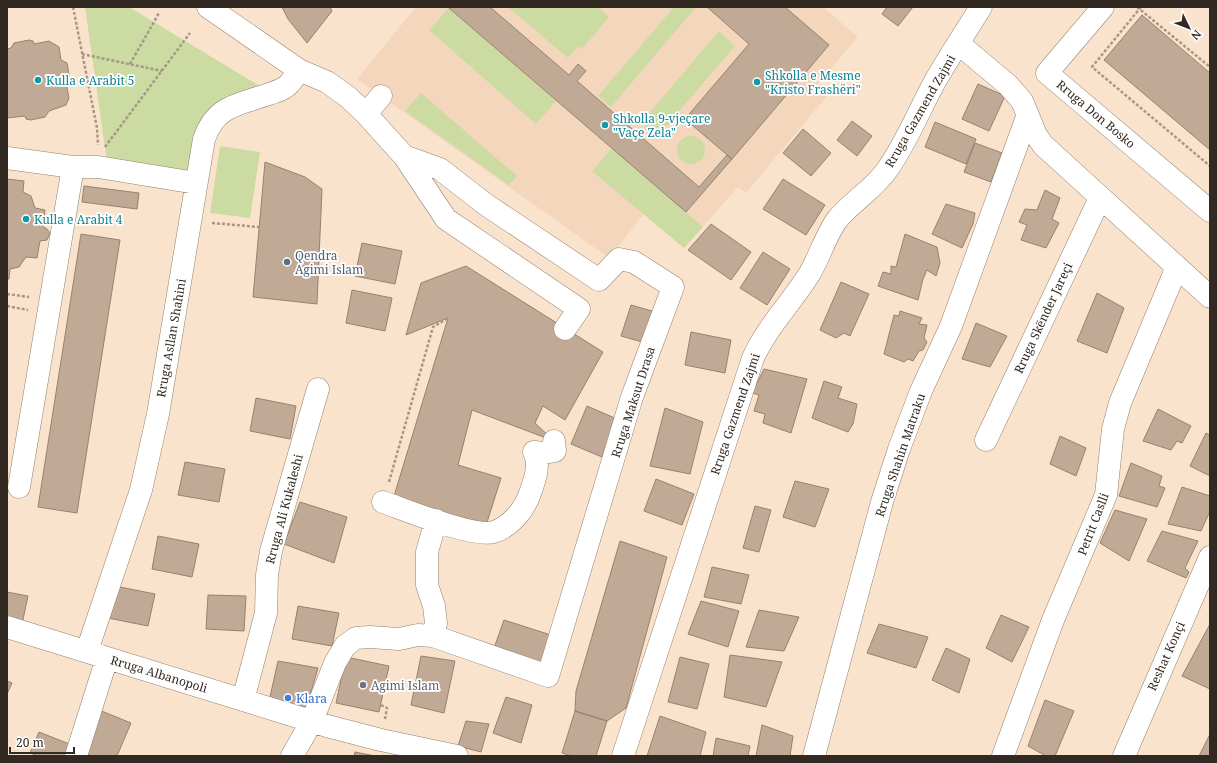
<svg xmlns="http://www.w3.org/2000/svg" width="1217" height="763" font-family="'Noto Serif',serif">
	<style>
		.built { fill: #f3d6bb }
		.green { fill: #cbdba2 }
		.building { fill: #c0aa95; stroke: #96826e }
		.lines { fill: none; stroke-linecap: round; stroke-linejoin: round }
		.minor-casing { stroke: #94806c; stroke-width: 23 }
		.path { stroke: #a79786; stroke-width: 2.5; stroke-dasharray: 3 2; stroke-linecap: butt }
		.minor { stroke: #fff; stroke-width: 22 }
		.culture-dot { fill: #0f9aa8; stroke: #fff; stroke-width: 1.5 }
		.service-dot { fill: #5c6f8a; stroke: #fff; stroke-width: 1.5 }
		.worship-dot { fill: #6b7280; stroke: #fff; stroke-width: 1.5 }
		.shop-dot { fill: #3f7fe0; stroke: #fff; stroke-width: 1.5 }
		.labels { text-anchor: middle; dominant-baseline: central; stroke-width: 3.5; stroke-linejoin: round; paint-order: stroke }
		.culture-label { font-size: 12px; fill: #0d838f; stroke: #fff; text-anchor: start }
		.street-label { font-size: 12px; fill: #322a22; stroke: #fff }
		.service-label { font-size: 12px; fill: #4e5e75; stroke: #fff; text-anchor: start }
		.worship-label { font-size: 12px; fill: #5b616d; stroke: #fff; text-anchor: start }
		.shop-label { font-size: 12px; fill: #366cbe; stroke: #fff; text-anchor: start }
	</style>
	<rect width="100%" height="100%" fill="#fae3cd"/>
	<!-- built -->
	<path class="built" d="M416 7H823L858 37 816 86 827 96 746 193 738 187 684 248 644 214 609 258 357 79Z"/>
	<!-- green -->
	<path class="green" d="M85 7H129L263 88 226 101 188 175 107 162Z
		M508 7H598L609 17 582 49 578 46 568 58Z
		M674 7H696L611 107 598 96Z
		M449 8 556 101 536 124 429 30Z
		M719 31 735 46 657 137 641 123Z
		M421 93 517 176 509 185 405 111Z
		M677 150a14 14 0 1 1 28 0a14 14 0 1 1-28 0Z
		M220 146 260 152 250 218 210 213Z
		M612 148 703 227 684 248 592 171Z"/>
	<!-- building -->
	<path class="building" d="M282 7H330L332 11 307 43 288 19Z
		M450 7H490L569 75 578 64 586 71 577 81 699 187 727 155 732 159 686 212 449 8Z
		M707 7H785L829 45 732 159 685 119 749 44Z
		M887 7H913L898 26 882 14Z
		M1142 15 1210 73V150L1104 60Z
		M29 40 33 41 34 44 49 41 59 47 61 60 67 63 70 80 66 83 69 98 66 105 49 111 45 117 31 120 26 119 25 116 7 118V49L11 48 14 43Z
		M978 84 1005 96 989 131 962 119Z
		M852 121 872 136 857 156 837 140Z
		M935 122 976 139 966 164 925 147Z
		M803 129 831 153 811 176 783 153Z
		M975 143 1002 153 991 182 964 172Z
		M265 162 305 177 322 189 317 304 253 297Z
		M7 174V179L24 181 23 192 31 196 35 208 45 210 43 227 47 229 50 233 47 240 40 241 37 258 26 257 19 267 10 269 9 279H7Z
		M783 179 825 205 806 235 763 209Z
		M84 186 139 193 137 209 82 202Z
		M1045 190 1060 198 1052 219 1059 223 1046 248 1021 240 1027 225 1019 222 1025 209 1037 210Z
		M946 204 975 213 973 224 962 248 932 234Z
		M711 224 751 252 731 280 688 250Z
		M81 234 120 240 77 513 38 507Z
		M905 234 937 247 940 263 936 276 927 270 923 279 918 300 878 286 883 272 891 274V266L896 267Z
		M362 243 402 251 395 284 355 276Z
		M763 252 790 269 767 305 740 288Z
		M466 266 603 352 565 420 543 406 535 423 554 441 472 410 458 465 501 478 484 532 391 506 448 318 406 335 421 283Z
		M841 282 869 294 850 336 844 333 836 338 820 330Z
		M352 290 392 298 385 331 346 323Z
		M1097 293 1124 308 1107 353 1077 341Z
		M631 305 659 313 649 344 621 336Z
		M900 311 922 318 919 324 927 325 924 338 927 342 923 350 919 351 913 361 908 359 904 362 884 354 894 315 899 316Z
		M976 323 1007 336 990 367 962 359Z
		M691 332 731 340 725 373 685 365Z
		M764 369 807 379 791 433 763 423 765 414 754 411 759 395 752 393Z
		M824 381 842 387 838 398 857 404 853 424 848 432 812 418Z
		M256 398 296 406 290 439 250 431Z
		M587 406 617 419 602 457 571 444Z
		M665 408 703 422 690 474 650 466Z
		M1158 409 1191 426 1182 443 1177 441 1171 450 1143 441Z
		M1206 433 1210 435V476L1190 466Z
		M1060 436 1086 448 1076 476 1050 464Z
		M185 462 225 469 219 502 178 495Z
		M1131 463 1162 476 1159 486 1165 488 1157 507 1119 496Z
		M656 479 694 494 682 525 644 511Z
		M795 481 829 489 815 527 783 517Z
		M1182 487 1210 496V511L1201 531 1168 524Z
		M300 502 347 517 334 563 284 544Z
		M755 506 771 510 759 552 743 548Z
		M1115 510 1147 519 1129 561 1100 543Z
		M1162 531 1198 541 1185 568 1189 572 1186 578 1147 561Z
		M158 536 199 544 192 577 152 569Z
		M620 541 667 557 626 708 607 721 575 711 576 691Z
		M712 567 749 575 741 604 704 597Z
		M115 586 155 594 148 626 108 618Z
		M7 592 28 596 21 629 7 627Z
		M208 595 246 596 244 631 206 629Z
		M701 601 739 611 728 647 688 634Z
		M298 606 339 613 332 646 292 639Z
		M759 610 799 617 784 651 746 647Z
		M1001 615 1029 627 1012 662 986 648Z
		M504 620 554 636 543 667 493 651Z
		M879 624 928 637 916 668 867 653Z
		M1210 624V689L1182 676Z
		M946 648 970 659 959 693 932 680Z
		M730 655 782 662 766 707 724 697Z
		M421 656 455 661 444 713 411 705Z
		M346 657 389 666 379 712 336 703Z
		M680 657 709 664 697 709 668 702Z
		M278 661 318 668 306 709 270 697Z
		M7 681 12 683 7 694Z
		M506 697 532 705 521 743 493 733Z
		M1045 700 1074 711 1055 756H1046L1028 746Z
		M99 710 131 723 117 756H86Z
		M575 711 607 721 596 756H572L562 753Z
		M660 716 706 732 700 756H647Z
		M466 721 489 724 481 752 458 746Z
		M762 725 793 736 790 756H756Z
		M39 732 72 745 68 756H38L30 753Z
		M1210 734V756H1199Z
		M716 738 750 746 748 756H713Z
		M355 752 375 756H354Z"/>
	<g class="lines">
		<defs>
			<path id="minor" d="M208 7 299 70 327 82 348 97 366 114 404 156 446 219 579 309 565 329
				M1103 7 1047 73 1210 211
				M959 44 1008 85 1022 101 1036 135 1043 145 1210 297
				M366 114 381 96
				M7 158 73 167H98L196 183
				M986 440 1100 198
				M19 487 73 167
				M383 502C406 510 473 538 494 532 511 526 523 511 529 496 534 482 541 465 534 452L544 453 555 451 554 441
				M7 627 327 726 381 740 457 756
				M433 636 436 623 434 606 427 585V552L436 520
				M87 651 141 490 158 414 204 139C216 105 238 105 269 94 275 92 283 90 288 85 292 81 296 75 299 70
				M243 700 266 613 267 575 271 551 318 389
				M76 756 107 658
				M292 756 312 721 335 663 345 646 356 638 370 637 399 639 418 635 433 636 548 676 632 397 673 287 634 262 619 259 599 280 485 204 440 169 404 156
				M623 756 753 358C767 327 792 302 810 273 819 257 826 236 836 221 851 202 873 190 887 170 906 143 918 113 933 85 948 58 965 33 981 7
				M814 756 882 502 899 449 921 391 951 326 1027 117
				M1003 756 1053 620 1106 495 1113 429 1120 403 1177 267
				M1124 756 1210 557"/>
		</defs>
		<!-- minor casing -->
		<use href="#minor" class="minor-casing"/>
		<!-- path -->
		<path class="path" d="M73 7 97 128 98 145
			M1137 7 1210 67
			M1141 7 1092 67 1210 166
			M82 54 162 71
			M130 64 159 13
			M105 147 190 33
			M212 223 259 227
			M7 294 29 297
			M7 306 28 310
			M389 482 433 327 448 318
			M381 705 387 708 385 719"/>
		<!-- minor -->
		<use href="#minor" class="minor"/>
	</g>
	<!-- markers -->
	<g class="culture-dot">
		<circle cx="38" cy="80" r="4"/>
		<circle cx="757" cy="82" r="4"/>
		<circle cx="605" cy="125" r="4"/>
		<circle cx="26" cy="219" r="4"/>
	</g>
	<circle class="service-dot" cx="287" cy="262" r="4"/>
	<circle class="worship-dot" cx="363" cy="685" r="4"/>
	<circle class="shop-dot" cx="288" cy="698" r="4"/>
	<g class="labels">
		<!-- culture labels -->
		<g class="culture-label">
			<text x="765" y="75">Shkolla e Mesme<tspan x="765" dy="14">"Kristo Frashëri"</tspan></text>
			<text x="46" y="80">Kulla e Arabit 5</text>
			<text x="613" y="118">Shkolla 9-vjeçare<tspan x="613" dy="14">"Vaçe Zela"</tspan></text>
			<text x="34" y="219">Kulla e Arabit 4</text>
		</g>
		<!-- street labels -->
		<g class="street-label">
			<text transform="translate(920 111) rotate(-60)">Rruga Gazmend Zajmi</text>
			<text transform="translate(1096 114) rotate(40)">Rruga Don Bosko</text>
			<text transform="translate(1043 318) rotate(-65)">Rruga Skënder Jareçi</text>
			<text transform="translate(171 338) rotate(-80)">Rruga Asllan Shahini</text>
			<text transform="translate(633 402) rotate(-72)">Rruga Maksut Drasa</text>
			<text transform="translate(735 414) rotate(-71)">Rruga Gazmend Zajmi</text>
			<text transform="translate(900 455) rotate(-71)">Rruga Shahin Matraku</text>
			<text transform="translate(284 509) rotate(-75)">Rruga Ali Kukaleshi</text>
			<text transform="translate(1093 524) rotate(-69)">Petrit Caslli</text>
			<text transform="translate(1166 656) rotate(-66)">Reshat Konçi</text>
			<text transform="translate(159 674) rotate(17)">Rruga Albanopoli</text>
		</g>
		<!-- service labels -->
		<g class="service-label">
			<text x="295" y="255">Qendra<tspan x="295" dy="14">Agimi Islam</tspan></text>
		</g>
		<!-- worship labels -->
		<g class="worship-label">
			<text x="371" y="685">Agimi Islam</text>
		</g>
		<!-- shop labels -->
		<g class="shop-label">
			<text x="296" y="698">Klara</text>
		</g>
	</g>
	<!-- border -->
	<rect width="1217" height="763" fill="none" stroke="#322a22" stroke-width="16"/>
	<!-- north arrow -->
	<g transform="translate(1189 28) rotate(133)" stroke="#ffffff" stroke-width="3" paint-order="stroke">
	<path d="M0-3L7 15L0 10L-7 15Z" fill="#322a22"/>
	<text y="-6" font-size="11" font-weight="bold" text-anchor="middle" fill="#322a22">N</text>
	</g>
	<!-- scale -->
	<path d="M10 747v6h64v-6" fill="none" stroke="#322a22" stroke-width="2"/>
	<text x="16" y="747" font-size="12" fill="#322a22" stroke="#ffffff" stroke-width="3" paint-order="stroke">20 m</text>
</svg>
